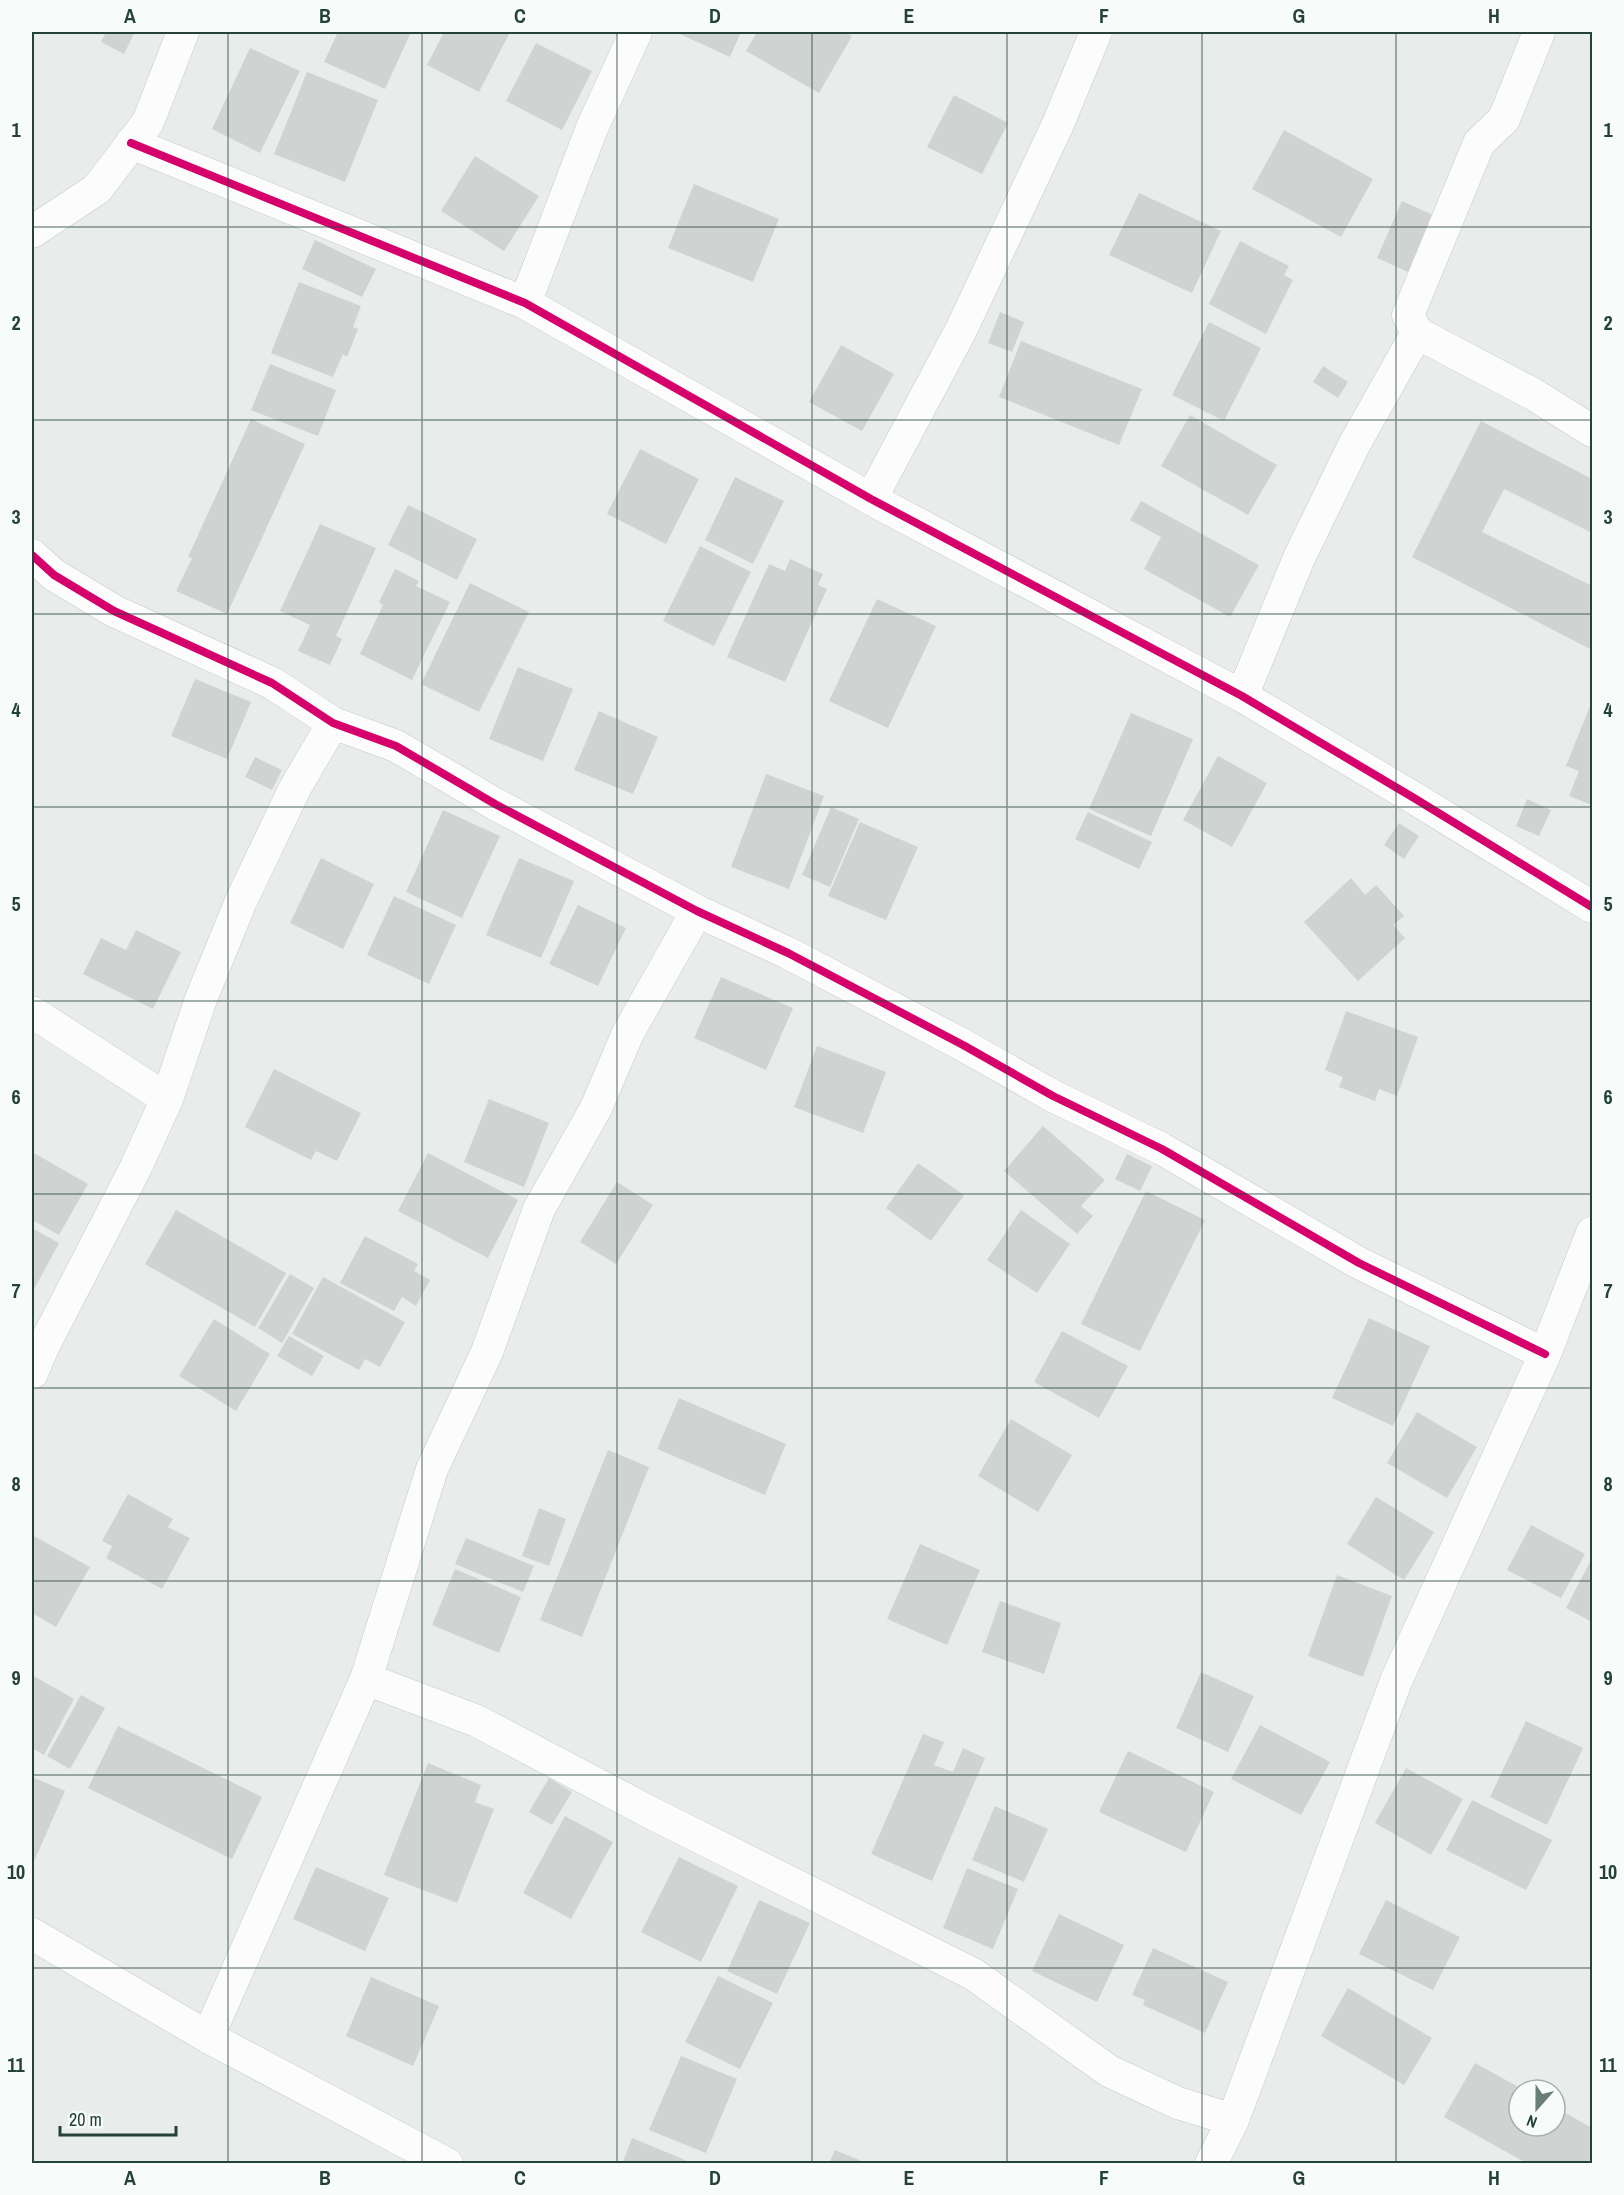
<svg xmlns="http://www.w3.org/2000/svg" width="1624" height="2195" font-family="'Archivo Narrow',sans-serif">
	<style>
		.building { fill: #cfd4d2 }
		.lines { fill: none; stroke-linecap: round; stroke-linejoin: round }
		.minor-casing { stroke: #c5cac8; stroke-width: 33 }
		.minor { stroke: #fcfcfc; stroke-width: 32 }
		.cycleway-casing { stroke: #f7fbf9; stroke-width: 11 }
		.cycleway { stroke: #d6006c; stroke-width: 8 }
		.grid { fill: none; stroke: #24423a; stroke-width: 1.5; stroke-opacity: 0.55 }
		.neatline { fill: none; stroke: #24423a; stroke-width: 2 }
		.grid-label { font-size: 20px; text-anchor: middle; font-weight: bold; fill: #24423a }
	</style>
	<rect width="100%" height="100%" fill="#e8edeb"/>
	<!-- building -->
	<path class="building" d="M106 32H135L124 54 101 42Z
		M338 32H411L385 89 324 62Z
		M444 32H510L479 92 427 65Z
		M681 32H741L730 57 680 34Z
		M757 32H845L852 36 819 93 746 51Z
		M536 43 592 71 562 130 506 101Z
		M250 48 300 71 260 153 212 129Z
		M307 72 378 100 345 182 274 154Z
		M954 95 1008 123 982 174 927 147Z
		M1284 130 1373 179 1341 237 1252 189Z
		M475 156 539 196 504 251 441 211Z
		M694 184 779 219 753 282 668 248Z
		M1139 193 1221 231 1192 293 1109 255Z
		M1402 201 1433 215 1408 272 1377 258Z
		M315 240 376 269 362 297 302 269Z
		M1240 241 1289 266 1284 275 1293 280 1266 334 1209 304Z
		M299 282 361 306 353 327 358 329 347 357 343 354 333 377 271 353Z
		M1000 312 1024 322 1012 352 988 343Z
		M1209 322 1261 348 1224 421 1172 395Z
		M1021 341 1142 389 1119 445 999 397Z
		M841 345 894 374 862 431 809 402Z
		M270 364 336 390 318 436 251 410Z
		M1323 366 1348 382 1338 398 1313 382Z
		M1190 415 1277 465 1248 515 1161 466Z
		M251 419 305 444 227 614 176 591 192 558 188 557Z
		M1481 421 1592 479V533L1504 489 1482 532 1592 586V650L1412 557Z
		M640 449 699 479 666 544 607 514Z
		M735 477 784 501 753 564 705 540Z
		M1141 501 1259 565 1230 617 1144 569 1161 537 1130 520Z
		M408 505 477 539 457 580 388 545Z
		M320 524 376 548 336 636 342 639 330 665 298 651 310 625 280 611Z
		M700 546 751 572 714 646 663 621Z
		M790 559 823 574 818 585 827 589 785 682 727 657 769 564 785 571Z
		M395 569 419 581 416 586 450 602 412 680 360 654 383 605 379 602Z
		M470 583 529 612 479 712 421 684Z
		M877 599 936 626 888 728 829 701Z
		M518 667 573 689 543 761 489 739Z
		M195 679 251 702 227 759 171 736Z
		M1592 701V805L1569 796 1579 771 1566 766Z
		M599 711 658 737 633 794 574 770Z
		M1131 713 1193 739 1151 836 1089 809Z
		M1218 756 1267 783 1232 847 1183 820Z
		M255 757 282 770 272 790 245 777Z
		M766 774 824 796 789 889 731 867Z
		M1527 799 1551 810 1539 836 1516 826Z
		M831 807 859 819 830 887 802 875Z
		M443 810 500 836 462 918 406 892Z
		M1088 812 1152 842 1139 869 1075 839Z
		M860 822 918 847 886 920 828 896Z
		M1399 823 1419 836 1404 859 1384 845Z
		M321 858 374 884 343 949 290 923Z
		M519 858 574 881 541 958 486 935Z
		M1351 878 1365 895 1376 885 1404 916 1393 925 1405 938 1358 981 1304 922Z
		M394 896 456 925 429 984 367 955Z
		M578 905 626 928 598 986 549 964Z
		M136 930 181 952 153 1009 83 974 101 938 126 950Z
		M721 977 793 1008 766 1070 694 1038Z
		M1346 1011 1418 1037 1397 1096 1379 1089 1375 1101 1339 1087 1343 1077 1325 1070Z
		M817 1046 886 1072 863 1133 794 1107Z
		M274 1069 361 1113 337 1161 316 1151 311 1160 245 1127Z
		M489 1099 549 1123 524 1187 464 1162Z
		M1043 1126 1105 1180 1081 1206 1093 1216 1077 1234 1004 1171Z
		M32 1152 88 1184 59 1235 32 1220Z
		M428 1153 518 1200 488 1258 398 1211Z
		M1127 1154 1152 1166 1140 1191 1115 1179Z
		M918 1163 964 1195 931 1241 886 1208Z
		M617 1182 653 1205 616 1264 580 1242Z
		M1146 1191 1205 1220 1140 1351 1081 1324Z
		M176 1210 286 1273 255 1327 145 1264Z
		M1021 1210 1070 1244 1037 1293 987 1260Z
		M32 1228 59 1243 32 1293Z
		M365 1236 418 1264 414 1271 430 1280 416 1306 402 1297 394 1311 340 1283Z
		M290 1274 314 1288 282 1343 258 1328Z
		M323 1277 405 1322 380 1367 365 1359 359 1370 292 1334Z
		M1369 1318 1430 1346 1393 1426 1332 1398Z
		M214 1319 270 1354 236 1411 179 1376Z
		M1062 1331 1128 1366 1099 1418 1034 1382Z
		M289 1336 324 1356 312 1376 277 1356Z
		M679 1398 786 1444 765 1495 657 1449Z
		M1417 1412 1477 1447 1447 1498 1387 1463Z
		M1011 1419 1072 1455 1038 1512 978 1476Z
		M608 1450 649 1467 582 1637 540 1620Z
		M128 1494 173 1519 168 1527 190 1538 162 1589 106 1558 112 1546 102 1541Z
		M1376 1497 1434 1532 1404 1580 1347 1544Z
		M539 1508 566 1519 549 1566 522 1556Z
		M1531 1525 1585 1554 1561 1598 1507 1570Z
		M32 1535 90 1567 56 1627 32 1613Z
		M466 1538 534 1566 523 1592 455 1564Z
		M920 1544 980 1570 947 1645 887 1619Z
		M1591 1560 1592 1561V1622L1566 1608Z
		M455 1569 521 1597 499 1653 432 1625Z
		M1337 1575 1392 1596 1363 1677 1308 1656Z
		M1000 1601 1061 1623 1044 1674 982 1652Z
		M1201 1672 1254 1696 1228 1752 1176 1728Z
		M32 1675 74 1699 44 1755 32 1748Z
		M81 1695 105 1708 70 1769 47 1756Z
		M1526 1721 1583 1748 1547 1825 1490 1797Z
		M1260 1725 1330 1762 1301 1815 1231 1779Z
		M118 1726 262 1797 232 1859 88 1788Z
		M923 1734 944 1742 934 1765 953 1772 963 1748 985 1758 932 1881 871 1854Z
		M1128 1751 1214 1792 1186 1852 1099 1812Z
		M428 1763 481 1785 475 1802 494 1809 457 1903 384 1875Z
		M1406 1768 1463 1799 1431 1855 1375 1823Z
		M32 1777 65 1791 32 1866Z
		M549 1778 572 1792 552 1825 529 1812Z
		M1472 1800 1552 1840 1526 1890 1446 1850Z
		M995 1806 1048 1829 1024 1882 972 1860Z
		M565 1816 613 1842 571 1919 523 1893Z
		M679 1857 738 1886 701 1962 641 1932Z
		M316 1867 389 1898 365 1951 293 1919Z
		M967 1868 1018 1889 993 1949 943 1928Z
		M759 1900 810 1923 777 1994 727 1971Z
		M1386 1900 1460 1937 1433 1990 1359 1954Z
		M1059 1914 1124 1945 1097 2002 1032 1971Z
		M1153 1948 1228 1982 1205 2033 1143 2005 1145 2000 1132 1995Z
		M718 1976 773 2003 740 2069 685 2042Z
		M371 1977 439 2006 413 2066 346 2036Z
		M1348 1988 1432 2038 1404 2085 1321 2036Z
		M681 2056 737 2079 706 2153 649 2130Z
		M1475 2063 1524 2090H1519V2126H1555V2107L1592 2128V2154L1587 2164H1528L1444 2117Z
		M632 2138 690 2162 689 2164H622Z
		M835 2150 866 2163V2164H829Z"/>
	<g class="lines">
		<defs>
			<path id="minor" d="M1539 32 1504 119 1479 143 1408 315 1417 333 1533 394 1592 431
				M131 143 525 303 871 499 1242 696 1414 798 1592 907
				M32 232 97 189 148 122 183 32
				M525 303 592 128 636 32
				M871 499 961 330 1058 124 1096 32
				M32 555 54 575 114 611 272 683 333 723 396 746 495 804 697 911 788 953 963 1045 1053 1096 1162 1149 1359 1263 1545 1354
				M1242 696 1299 558 1354 445 1417 333
				M32 1012 167 1099
				M32 1373 43 1347 136 1167 167 1099 201 999 241 901 295 788 333 723
				M366 1679 477 1721 659 1817 973 1974 1109 2071 1178 2103 1233 2120
				M32 1934 208 2037 447 2164
				M208 2037 366 1679 432 1469 487 1352 539 1209 596 1108 628 1033 697 911
				M1211 2164 1233 2120 1396 1681 1545 1354 1592 1233"/>
		</defs>
		<!-- minor casing -->
		<use href="#minor" class="minor-casing"/>
		<!-- minor -->
		<use href="#minor" class="minor"/>
		<defs>
			<path id="cycleway" d="M131 143 525 303 871 499 1242 696 1414 798 1592 907
				M32 555 54 575 114 611 272 683 333 723 396 746 495 804 697 911 788 953 963 1045 1053 1096 1162 1149 1359 1263 1545 1354"/>
		</defs>
		<!-- cycleway casing -->
		<use href="#cycleway" class="cycleway-casing"/>
		<!-- cycleway -->
		<use href="#cycleway" class="cycleway"/>
	</g>
	<!-- grid -->
	<path class="grid" d="M228 32V2164M422 32V2164M617 32V2164M812 32V2164M1007 32V2164M1202 32V2164M1396 32V2164M32 227H1592M32 420H1592M32 614H1592M32 807H1592M32 1001H1592M32 1194H1592M32 1388H1592M32 1581H1592M32 1775H1592M32 1968H1592"/>
	<!-- border -->
	<rect width="1624" height="2195" fill="none" stroke="#f7fbf9" stroke-width="66"/>
	<!-- north arrow -->
	<g transform="translate(1537 2108) rotate(201)"><circle r="28" fill="#f7fbf9" stroke="#a3b1ad" stroke-width="1.5"/>
	<path d="M0-4.5L10 22L0 15L-10 22Z" fill="#697e78"/>
	<text y="-9" font-size="16" font-weight="bold" text-anchor="middle" fill="#24423a">N</text>
	</g>
	<!-- scale -->
	<path d="M60 2126v9h116v-9" fill="none" stroke="#24423a" stroke-width="3"/>
	<text x="69" y="2126" font-size="18" fill="#24423a" stroke="#f7fbf9" stroke-width="4.5" paint-order="stroke">20 m</text>
	<rect x="33" y="33" width="1558" height="2129" class="neatline"/>
	<g class="grid-label">
		<text x="130" y="23">A</text>
		<text x="325" y="23">B</text>
		<text x="520" y="23">C</text>
		<text x="715" y="23">D</text>
		<text x="909" y="23">E</text>
		<text x="1104" y="23">F</text>
		<text x="1299" y="23">G</text>
		<text x="1494" y="23">H</text>
		<text x="16" y="137">1</text>
		<text x="1608" y="137">1</text>
		<text x="16" y="330">2</text>
		<text x="1608" y="330">2</text>
		<text x="16" y="524">3</text>
		<text x="1608" y="524">3</text>
		<text x="16" y="717">4</text>
		<text x="1608" y="717">4</text>
		<text x="16" y="911">5</text>
		<text x="1608" y="911">5</text>
		<text x="16" y="1104">6</text>
		<text x="1608" y="1104">6</text>
		<text x="16" y="1298">7</text>
		<text x="1608" y="1298">7</text>
		<text x="16" y="1491">8</text>
		<text x="1608" y="1491">8</text>
		<text x="16" y="1685">9</text>
		<text x="1608" y="1685">9</text>
		<text x="16" y="1879">10</text>
		<text x="1608" y="1879">10</text>
		<text x="16" y="2072">11</text>
		<text x="1608" y="2072">11</text>
		<text x="130" y="2185">A</text>
		<text x="325" y="2185">B</text>
		<text x="520" y="2185">C</text>
		<text x="715" y="2185">D</text>
		<text x="909" y="2185">E</text>
		<text x="1104" y="2185">F</text>
		<text x="1299" y="2185">G</text>
		<text x="1494" y="2185">H</text>
	</g>
</svg>
